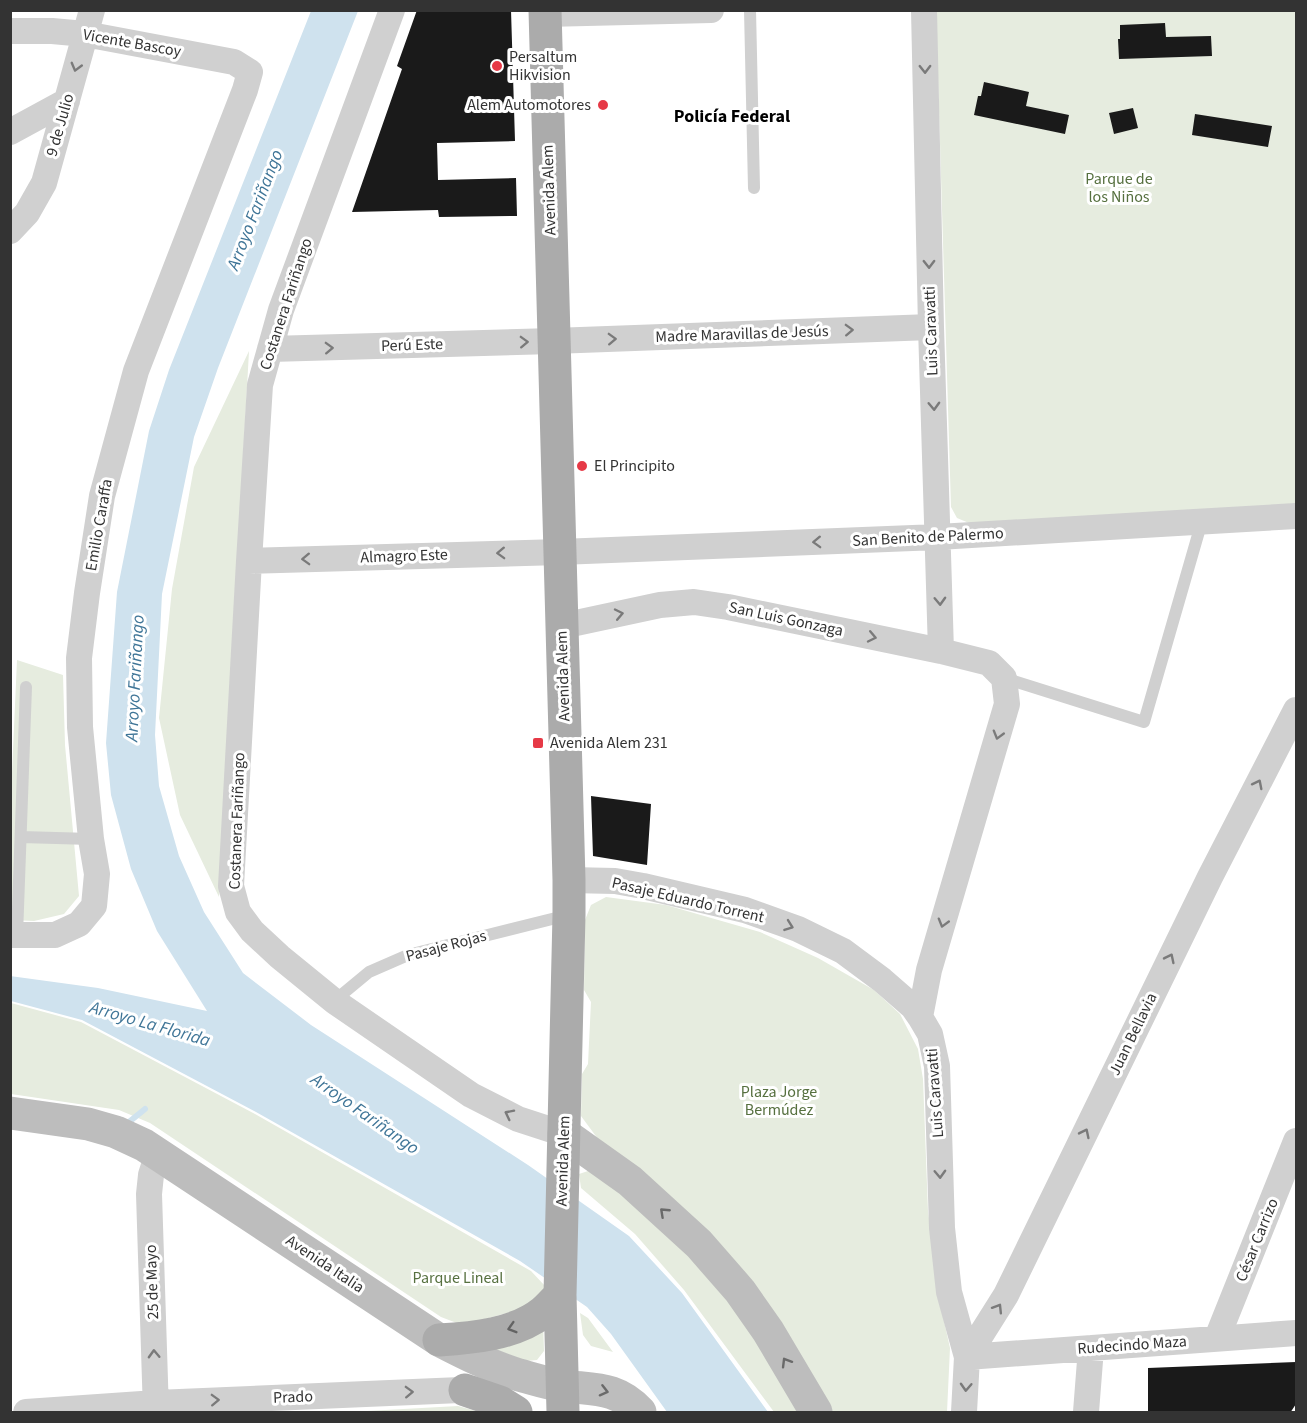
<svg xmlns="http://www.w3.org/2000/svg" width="1307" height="1423" font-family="'Source Sans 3',sans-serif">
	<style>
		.green { fill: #e6ecdf }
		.water { fill: #cfe2ee }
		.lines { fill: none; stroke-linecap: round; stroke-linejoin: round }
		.stream { stroke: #cfe2ee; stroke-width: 6 }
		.building { fill: #1a1a1a }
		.lane { stroke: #d0d0d0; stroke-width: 12 }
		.street { stroke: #d0d0d0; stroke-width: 26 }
		.secondary { stroke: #bdbdbd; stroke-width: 33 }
		.primary { stroke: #ababab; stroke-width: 33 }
		.oneway { stroke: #7a7a7a }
		.oneway2 { stroke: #6a6a6a }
		.oneway3 { stroke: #636363 }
		.poi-dot { fill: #e63946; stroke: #fff; stroke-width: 2 }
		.labels { text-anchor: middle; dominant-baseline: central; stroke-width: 6; stroke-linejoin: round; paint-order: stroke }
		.street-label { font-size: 16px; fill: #333; stroke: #fff }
		.poi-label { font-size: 16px; fill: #333; stroke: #fff; text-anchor: start }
		.park-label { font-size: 16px; fill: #56703f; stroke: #fff }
		.neighbourhood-label { font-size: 18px; font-weight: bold; fill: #000; stroke: #fff }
		.water-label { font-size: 18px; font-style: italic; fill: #3f7597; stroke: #fff }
	</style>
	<rect width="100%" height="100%" fill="#fff"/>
	<!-- green -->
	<path class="green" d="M936 11H1296V506L969 523 957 518 951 507Z
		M249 351 219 897 180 815 159 718 172 589 194 467Z
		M17 660 63 675 65 745 79 896 64 914 34 921 11 920V795Z
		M606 897 666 905 760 932 818 958 874 990 900 1014 918 1049 923 1079 928 1211 940 1303 950 1348 947 1412H831L598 1139 581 1116 582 1074 588 1064 591 1002 584 990 585 920 591 905Z
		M11 1003 81 1022 255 1114 531 1271 545 1286 538 1305 462 1325 441 1317 150 1123 119 1110 11 1094Z
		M591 1170 622 1193 693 1256 732 1300 801 1412H774L684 1290 635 1234 581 1188 579 1174Z
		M580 1313 588 1318 613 1352 591 1346 583 1335Z
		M543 1322 544 1351 537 1360 526 1361 483 1345Z
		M458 1406 480 1412H367V1411Z"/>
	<!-- water -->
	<path class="water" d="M311 11H358L218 368 194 437 162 594 155 735 159 786 179 856 204 912 243 973 311 1025 528 1165 629 1236 682 1293 768 1412H667L611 1334 587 1307 520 1261 256 1112 82 1020 11 1001 10 976 98 988 207 1011 157 931 131 869 111 795 106 743 117 592 149 431 169 370Z"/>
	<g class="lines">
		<!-- stream -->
		<path class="stream" d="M124 1126 145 1109"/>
	</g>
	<!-- building -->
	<path class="building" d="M417 10H511L515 141 437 143 438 180 516 178 517 216 439 217 438 210 352 212 402 69 397 66Z
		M1165 23 1166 37 1211 36 1212 56 1119 59 1118 39H1120V25Z
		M984 82 1029 92 1026 106 1069 115 1065 134 974 115 978 96H981Z
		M1133 108 1138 128 1114 134 1109 113Z
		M1195 114 1272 126 1268 147 1192 135Z
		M591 796 651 804 647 865 593 856Z
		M1296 1362V1404L1290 1413H1148V1368Z"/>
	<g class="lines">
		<!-- lane -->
		<path class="lane" d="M750 10 754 188
			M1004 678 1144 722 1202 521
			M21 837 91 839
			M17 936 26 687
			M334 1001 369 972 408 955 568 915"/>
		<!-- street -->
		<path class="street" d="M392 10 281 310 260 385 249 561 231 886 238 912 252 931 280 957 334 1001 471 1095 518 1119 564 1134
			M924 10 931 327 941 651
			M545 14 711 10
			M10 31H52L85 34 234 62 250 72 245 90 136 371 102 496 87 593 79 658 80 727 91 839 97 874 94 906 79 924 55 935H10
			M10 132 67 101
			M10 231 27 213 44 183 92 10
			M270 349 553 341 931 327
			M249 561 560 552 938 537 1296 516
			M562 626 660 605 694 602 728 607 941 651 989 663 1004 678 1007 704 929 970 920 1017 930 1034 937 1066 942 1228 949 1292 967 1357 964 1412
			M569 880 615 881 643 886 745 910 798 929 843 951 882 980 913 1007 920 1017
			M1217 1338 1296 1141
			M967 1357 1006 1295 1210 877 1296 710
			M967 1357 1296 1333
			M26 1412 156 1403 484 1389
			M156 1412 149 1194 151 1175 158 1153
			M1086 1412 1091 1348"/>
		<!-- secondary -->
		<path class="secondary" d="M10 1113 88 1124 116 1132 144 1145 439 1340C466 1354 490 1366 519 1375 534 1379 549 1384 564 1386 596 1390 617 1387 640 1412
			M564 1134 630 1181 699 1244 740 1291 768 1331 816 1412"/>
		<!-- primary -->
		<path class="primary" d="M545 10 569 880V915L560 1295 563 1412
			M439 1340C473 1338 516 1334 543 1312 549 1307 554 1301 560 1295
			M465 1390 500 1402 516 1412"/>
	</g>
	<!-- one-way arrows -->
	<defs><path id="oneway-chevron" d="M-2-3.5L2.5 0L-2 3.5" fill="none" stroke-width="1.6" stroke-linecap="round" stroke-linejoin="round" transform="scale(1.5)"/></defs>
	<g class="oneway">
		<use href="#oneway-chevron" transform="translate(76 67) rotate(105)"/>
		<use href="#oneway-chevron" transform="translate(925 69) rotate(89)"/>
		<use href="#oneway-chevron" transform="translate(929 264) rotate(89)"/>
		<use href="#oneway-chevron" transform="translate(849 330) rotate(-2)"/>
		<use href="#oneway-chevron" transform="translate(612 339) rotate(-2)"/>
		<use href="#oneway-chevron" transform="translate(524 342) rotate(-2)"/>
		<use href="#oneway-chevron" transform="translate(329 348) rotate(-2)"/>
		<use href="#oneway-chevron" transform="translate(934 406) rotate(88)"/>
		<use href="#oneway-chevron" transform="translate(817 542) rotate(178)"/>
		<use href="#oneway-chevron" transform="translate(501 553) rotate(178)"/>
		<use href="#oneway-chevron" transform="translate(306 559) rotate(178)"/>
		<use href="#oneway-chevron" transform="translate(940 601) rotate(88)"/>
		<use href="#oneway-chevron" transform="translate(619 614) rotate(-12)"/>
		<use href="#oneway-chevron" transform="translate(872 637) rotate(12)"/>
		<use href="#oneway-chevron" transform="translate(998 735) rotate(106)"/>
		<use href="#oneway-chevron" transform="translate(1258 784) rotate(-63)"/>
		<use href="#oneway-chevron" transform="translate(943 923) rotate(106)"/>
		<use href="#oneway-chevron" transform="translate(789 926) rotate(20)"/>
		<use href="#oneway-chevron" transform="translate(1170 958) rotate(-64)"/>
		<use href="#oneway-chevron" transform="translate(509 1114) rotate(-153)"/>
		<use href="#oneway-chevron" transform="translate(1085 1133) rotate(-64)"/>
		<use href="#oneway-chevron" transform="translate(940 1174) rotate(88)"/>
		<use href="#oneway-chevron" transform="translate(998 1308) rotate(-58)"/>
		<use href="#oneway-chevron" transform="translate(154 1354) rotate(-92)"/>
		<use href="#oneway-chevron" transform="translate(966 1387) rotate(93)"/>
		<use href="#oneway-chevron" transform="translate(409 1392) rotate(-2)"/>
		<use href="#oneway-chevron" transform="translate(215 1400) rotate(-2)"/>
	</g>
	<g class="oneway2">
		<use href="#oneway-chevron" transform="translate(664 1212) rotate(-137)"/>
		<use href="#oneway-chevron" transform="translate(786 1362) rotate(-121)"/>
		<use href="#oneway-chevron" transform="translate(604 1391) rotate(14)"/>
	</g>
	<use class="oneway3" href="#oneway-chevron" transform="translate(512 1328) rotate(163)"/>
	<!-- markers -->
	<g class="poi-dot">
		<circle cx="497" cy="66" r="6"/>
		<circle cx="603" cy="105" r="6"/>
		<circle cx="582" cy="466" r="6"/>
		<rect x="532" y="737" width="12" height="12" rx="3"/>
	</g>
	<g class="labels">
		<!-- street labels -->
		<g class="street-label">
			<text transform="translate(132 43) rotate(10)">Vicente Bascoy</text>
			<text transform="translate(60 125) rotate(-74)">9 de Julio</text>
			<text transform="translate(549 190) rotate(-92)">Avenida Alem</text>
			<text transform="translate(286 304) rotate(-72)">Costanera Fariñango</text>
			<text transform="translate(931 331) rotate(-92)">Luis Caravatti</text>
			<text transform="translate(742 334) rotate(-2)">Madre Maravillas de Jesús</text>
			<text transform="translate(412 345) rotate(-2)">Perú Este</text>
			<text transform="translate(99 525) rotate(-80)">Emilio Caraffa</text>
			<text transform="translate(928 537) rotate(-3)">San Benito de Palermo</text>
			<text transform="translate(404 556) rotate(-2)">Almagro Este</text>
			<text transform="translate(786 619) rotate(12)">San Luis Gonzaga</text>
			<text transform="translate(563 676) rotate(-92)">Avenida Alem</text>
			<text transform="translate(237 821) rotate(-88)">Costanera Fariñango</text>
			<text transform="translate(688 900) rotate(13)">Pasaje Eduardo Torrent</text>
			<text transform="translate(446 946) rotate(-15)">Pasaje Rojas</text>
			<text transform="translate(1133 1034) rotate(-64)">Juan Bellavia</text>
			<text transform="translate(935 1093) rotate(-94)">Luis Caravatti</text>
			<text transform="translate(563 1161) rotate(-88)">Avenida Alem</text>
			<text transform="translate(1257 1240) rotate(-68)">César Carrizo</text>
			<text transform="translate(325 1264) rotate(34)">Avenida Italia</text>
			<text transform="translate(152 1282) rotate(-92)">25 de Mayo</text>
			<text transform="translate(1132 1345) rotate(-4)">Rudecindo Maza</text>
			<text transform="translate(293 1397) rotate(-2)">Prado</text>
		</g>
		<!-- poi labels -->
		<g class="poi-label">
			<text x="509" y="57">Persaltum<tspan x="509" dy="18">Hikvision</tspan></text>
			<text x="591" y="105" text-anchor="end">Alem Automotores</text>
			<text x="594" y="466">El Principito</text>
			<text x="550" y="743">Avenida Alem 231</text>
		</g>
		<!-- park labels -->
		<g class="park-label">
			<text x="1119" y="179">Parque de<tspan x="1119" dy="18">los Niños</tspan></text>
			<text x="779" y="1092">Plaza Jorge<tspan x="779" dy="18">Bermúdez</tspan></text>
			<text x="458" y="1278">Parque Lineal</text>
		</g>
		<!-- neighbourhood labels -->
		<g class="neighbourhood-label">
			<text x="732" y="116">Policía Federal</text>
		</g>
		<!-- water labels -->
		<g class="water-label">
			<text transform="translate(255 210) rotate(-69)">Arroyo Fariñango</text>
			<text transform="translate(135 678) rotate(-87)">Arroyo Fariñango</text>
			<text transform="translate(150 1024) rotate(16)">Arroyo La Florida</text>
			<text transform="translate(365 1114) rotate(35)">Arroyo Fariñango</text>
		</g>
	</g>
	<!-- border -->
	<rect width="1307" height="1423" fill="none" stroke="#333333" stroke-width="24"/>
</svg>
